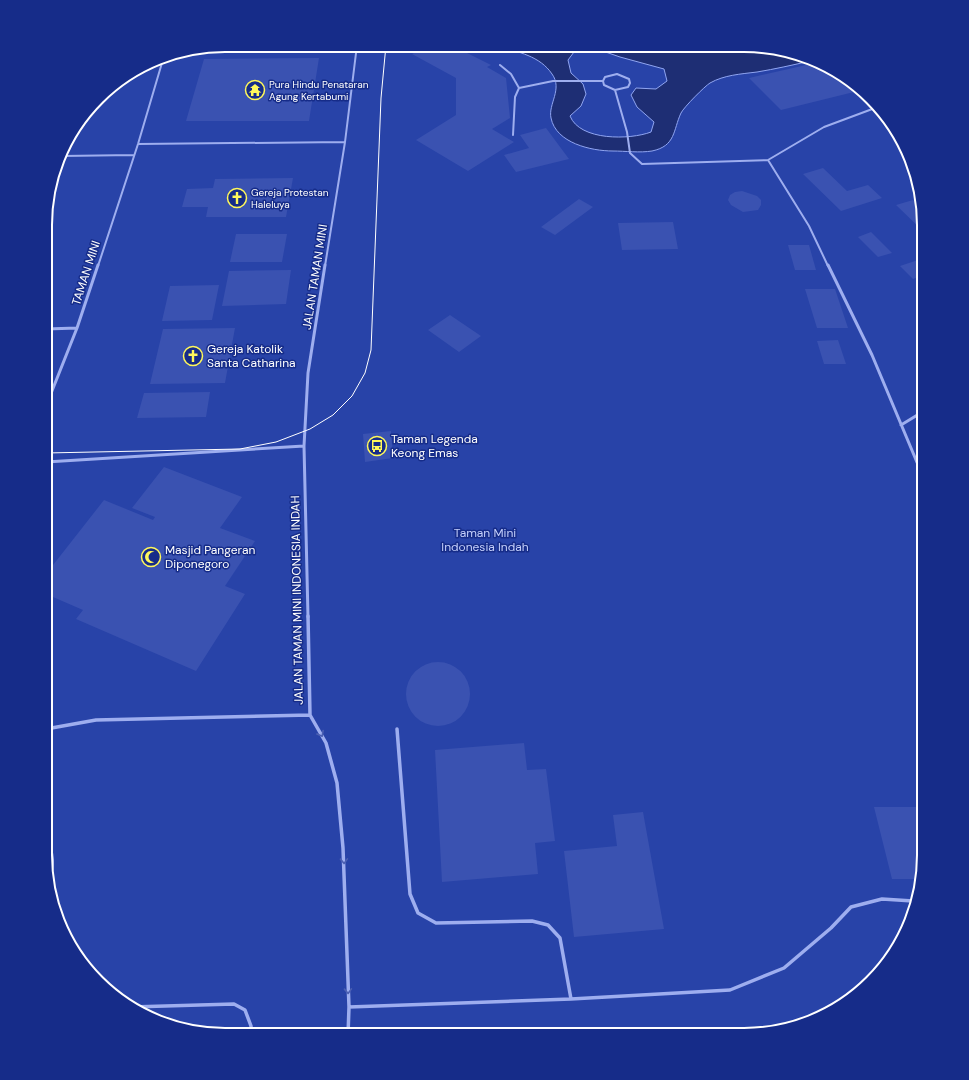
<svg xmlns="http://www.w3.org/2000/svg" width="969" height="1080" font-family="'DM Sans',sans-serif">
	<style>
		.green { fill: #2843a8 }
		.water { fill: #1e2e74; stroke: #90a5f1; fill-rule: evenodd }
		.building { fill: #3a52b1 }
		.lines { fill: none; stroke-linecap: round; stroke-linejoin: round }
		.service-far2 { stroke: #9eaeef; stroke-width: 2 }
		.service-far1 { stroke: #9eaeef; stroke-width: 3 }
		.service { stroke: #9eaeef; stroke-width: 3.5 }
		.tram { stroke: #fff; stroke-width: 1 }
		.oneway { stroke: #4c60b2 }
		.labels { text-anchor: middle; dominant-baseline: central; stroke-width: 3; stroke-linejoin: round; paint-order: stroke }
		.far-poi-label { font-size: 10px; fill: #fff; stroke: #162c89; text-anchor: start }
		.street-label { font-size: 12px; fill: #fff; stroke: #162c89 }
		.poi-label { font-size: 12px; fill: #fff; stroke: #162c89; text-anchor: start }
		.park-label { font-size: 12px; fill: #c4cffb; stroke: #162c89 }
		.rim { fill: none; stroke: #fff; stroke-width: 2 }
	</style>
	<rect width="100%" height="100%" fill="#162c89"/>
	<!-- green -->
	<path class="green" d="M225 45 767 47 834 69 894 125 915 167 924 213V867L900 945 844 1005 802 1026 756 1035H213L135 1011 75 955 54 913 45 867 47 201 69 135 106 90 167 55Z"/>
	<!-- water -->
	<path class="water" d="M498 46 767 47 810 61C793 65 775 69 757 72 741 74 724 75 710 83 705 86 684 107 681 113 673 130 676 146 652 151 640 153 625 151 613 151 591 151 556 143 551 118 548 104 563 89 552 74 540 56 518 52 498 46ZM594 48 620 57 664 69 667 81 656 89 636 88 631 95 637 107 654 122 651 132C630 140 580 141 570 116L581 106 586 94 583 84 571 73 568 60 574 52Z"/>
	<!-- building -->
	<path class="building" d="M428 46H453L491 65 487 67 506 78 510 118 492 129 514 142 468 171 416 140 456 115V78L412 54Z
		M319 58 309 121H186L204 59Z
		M815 63 834 69 858 91 781 110 749 78Z
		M546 128 569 159 516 172 504 155 529 148 520 135Z
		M823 168 847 191 868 185 882 198 841 211 803 174Z
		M293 178 286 217H206L208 207H182L187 189 213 188 215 179Z
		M742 191 757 196 761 200V205L758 210 743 212 731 205 728 200 730 195 735 192Z
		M579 199 593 207 555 235 541 227Z
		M913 200 923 209 924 232 896 205Z
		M673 222 678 249 622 250 618 223Z
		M871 232 892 253 878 257 858 237Z
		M236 234H287L282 262H230Z
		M788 245H809L816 270H795Z
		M924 258V275L913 279 900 266Z
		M291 270 286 304 222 306 229 271Z
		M219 285 212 320 162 321 170 286Z
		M805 289H835L848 328H817Z
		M450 315 481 336 459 352 428 330Z
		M235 328 225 383 150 384 163 329Z
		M838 340 846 364H824L817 341Z
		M210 392 206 417 137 418 144 393Z
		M391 431 393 458 365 462 363 434Z
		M164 467 242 497 220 528 255 541 225 586 245 594 196 671 76 619 83 610 46 594V574L104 500 153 520 155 517 132 508Z
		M406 694a32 32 0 1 1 64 0a32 32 0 1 1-64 0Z
		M524 743 527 770 546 769 555 841 535 843 538 874 442 882 435 750Z
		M874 807H924V867L920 879H892Z
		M643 812 664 929 574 937 564 851 617 846 613 815Z"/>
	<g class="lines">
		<!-- service-far2 -->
		<path class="service-far2" d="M500 65 511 74 519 88
			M617 74 629 79 630 83 628 87 615 90 604 85 603 81 605 77Z
			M615 90 627 132 630 153 642 164 768 160 824 127 875 108
			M513 135 515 97 519 88 553 81H603
			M138 144 345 142
			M62 156 134 155
			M768 160 809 226 828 266
			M98 266 138 144 164 56
			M325 266 345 142 357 45"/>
		<!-- service-far1 -->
		<path class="service-far1" d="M828 265 872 355 924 479
			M46 329 77 328
			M46 406 77 328 98 265
			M901 425 924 411
			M304 446 308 617
			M46 462 304 446 308 373 325 265"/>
		<!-- service -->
		<path class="service" d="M308 616 310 715 326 743 337 783 343 848 349 1007 348 1035
			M46 729 96 720 310 715
			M397 729 410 894 418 913 436 923 532 921 548 925 560 938 571 999
			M45 839C55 853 53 867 49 883
			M131 1007 234 1004 245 1010 251 1026V1035
			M349 1007 571 999 730 990 784 968 831 928 851 907 882 899 913 901"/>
		<!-- tram -->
		<path class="tram" d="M46 453 240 449 276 442 310 429 333 415 352 396 365 373 371 350 381 98 386 45"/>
	</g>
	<!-- one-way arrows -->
	<defs><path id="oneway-chevron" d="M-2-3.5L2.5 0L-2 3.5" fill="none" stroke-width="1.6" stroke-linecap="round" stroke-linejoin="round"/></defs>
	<g class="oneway">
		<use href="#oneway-chevron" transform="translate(321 734) rotate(61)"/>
		<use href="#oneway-chevron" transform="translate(344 861) rotate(88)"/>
		<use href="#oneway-chevron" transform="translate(348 991) rotate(88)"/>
	</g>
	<!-- icons -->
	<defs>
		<symbol id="temple-ring" viewBox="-11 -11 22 22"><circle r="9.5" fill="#162c89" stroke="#fff85b" stroke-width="1.5"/><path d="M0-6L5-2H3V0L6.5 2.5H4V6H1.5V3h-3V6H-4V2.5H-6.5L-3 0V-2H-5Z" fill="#fff85b"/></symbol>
		<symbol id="church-ring" viewBox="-11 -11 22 22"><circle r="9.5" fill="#162c89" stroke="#fff85b" stroke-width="1.5"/><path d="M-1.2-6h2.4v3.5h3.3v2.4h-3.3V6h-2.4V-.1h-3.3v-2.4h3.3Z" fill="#fff85b"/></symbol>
		<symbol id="bus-ring" viewBox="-11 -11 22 22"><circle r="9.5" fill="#162c89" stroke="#fff85b" stroke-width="1.5"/><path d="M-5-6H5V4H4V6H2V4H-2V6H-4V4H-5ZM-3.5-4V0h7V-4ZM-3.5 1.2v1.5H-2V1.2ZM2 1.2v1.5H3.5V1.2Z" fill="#fff85b"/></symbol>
		<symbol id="mosque-ring" viewBox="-11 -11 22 22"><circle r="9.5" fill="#162c89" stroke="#fff85b" stroke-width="1.5"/><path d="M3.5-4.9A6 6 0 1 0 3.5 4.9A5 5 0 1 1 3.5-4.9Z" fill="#fff85b"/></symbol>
	</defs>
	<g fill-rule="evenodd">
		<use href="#temple-ring" x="244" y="79" width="22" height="22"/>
		<use href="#church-ring" x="226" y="187" width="22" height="22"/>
		<use href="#church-ring" x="182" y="345" width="22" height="22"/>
		<use href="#bus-ring" x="366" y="435" width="22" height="22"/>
		<use href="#mosque-ring" x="140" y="546" width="22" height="22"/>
	</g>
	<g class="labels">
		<!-- far-poi labels -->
		<g class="far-poi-label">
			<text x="269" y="84">Pura Hindu Penataran<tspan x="269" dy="12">Agung Kertabumi</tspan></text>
			<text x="251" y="192">Gereja Protestan<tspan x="251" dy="12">Haleluya</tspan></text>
		</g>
		<!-- street labels -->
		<g class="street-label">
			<text transform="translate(86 273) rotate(-72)">TAMAN MINI</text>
			<text transform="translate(315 277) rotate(-81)">JALAN TAMAN MINI</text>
			<text transform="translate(297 600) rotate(-91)">JALAN TAMAN MINI INDONESIA INDAH</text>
		</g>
		<!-- poi labels -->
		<g class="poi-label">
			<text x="207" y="349">Gereja Katolik<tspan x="207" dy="14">Santa Catharina</tspan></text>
			<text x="391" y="439">Taman Legenda<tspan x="391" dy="14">Keong Emas</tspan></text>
			<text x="165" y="550">Masjid Pangeran<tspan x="165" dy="14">Diponegoro</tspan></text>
		</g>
		<!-- park labels -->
		<g class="park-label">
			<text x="485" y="533">Taman Mini<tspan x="485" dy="14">Indonesia Indah</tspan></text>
		</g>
	</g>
	<!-- crop -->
	<path d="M0 0H969V1080H0ZM225 52H744A173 173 0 0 1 917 225V855A173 173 0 0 1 744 1028H225A173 173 0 0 1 52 855V225A173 173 0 0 1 225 52Z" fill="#162c89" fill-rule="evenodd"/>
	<path class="rim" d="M225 52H744A173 173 0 0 1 917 225V855A173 173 0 0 1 744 1028H225A173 173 0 0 1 52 855V225A173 173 0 0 1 225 52Z"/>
</svg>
